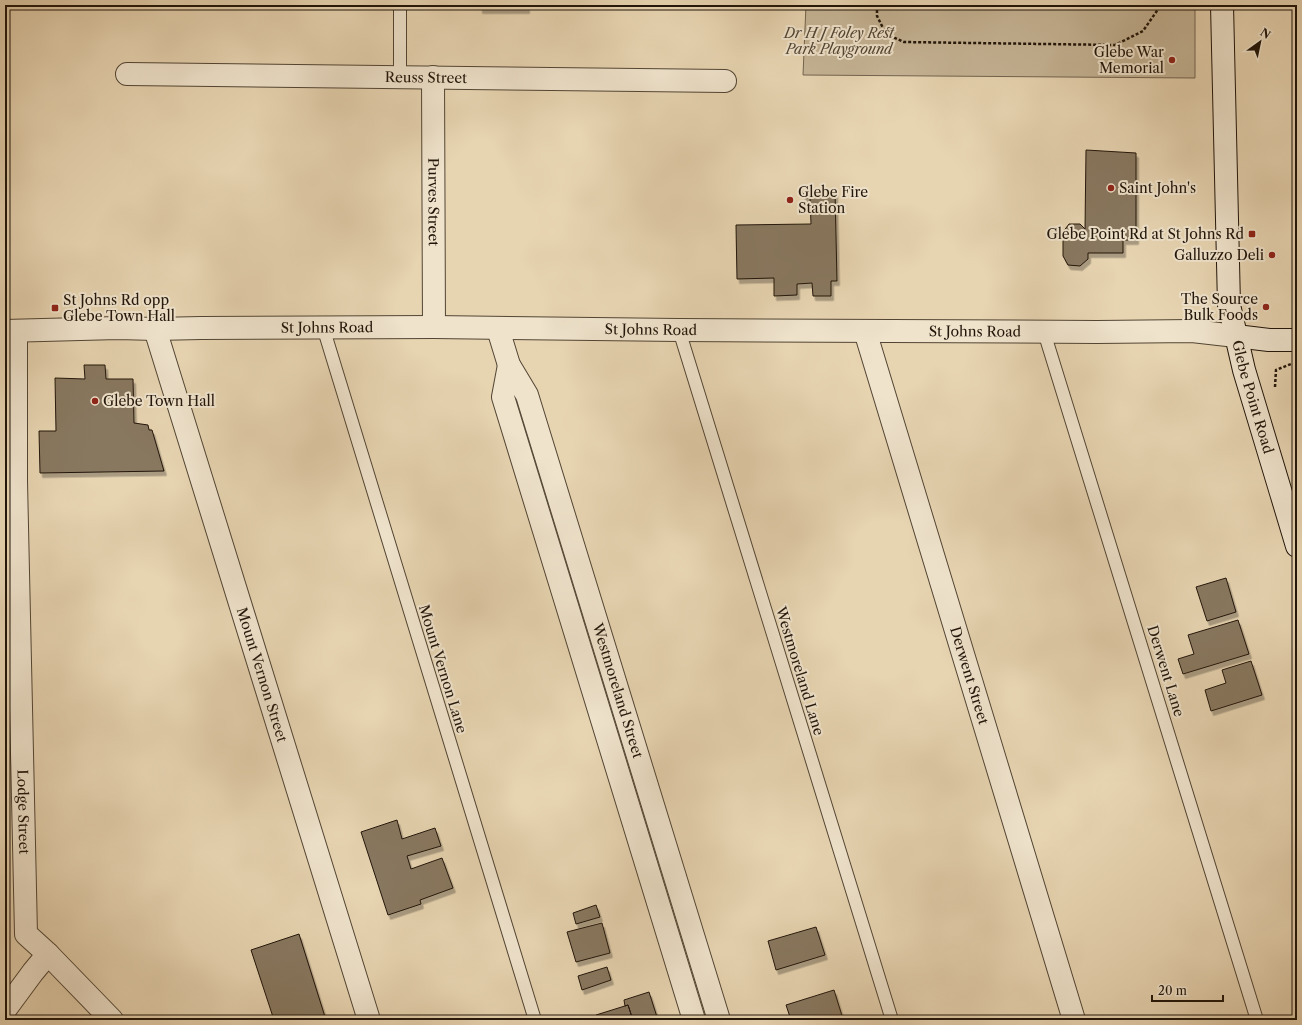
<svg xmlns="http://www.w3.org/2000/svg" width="1302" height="1025" font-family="'Libre Caslon Text',serif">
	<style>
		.green { fill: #c5b495; stroke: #736450 }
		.building { fill: #887861; stroke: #21150a; filter: url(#shadow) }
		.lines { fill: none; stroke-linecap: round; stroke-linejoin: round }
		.lane-casing { stroke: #524534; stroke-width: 14 }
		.street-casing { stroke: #524534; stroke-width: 24 }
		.secondary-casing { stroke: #21150a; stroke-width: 24 }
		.path { stroke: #21150a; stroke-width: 2.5; stroke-dasharray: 3 2; stroke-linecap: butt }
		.lane { stroke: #efe3cc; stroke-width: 12 }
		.street { stroke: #efe3cc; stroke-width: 22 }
		.secondary { stroke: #efe3cc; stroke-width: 22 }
		.poi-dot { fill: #8f2418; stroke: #efe3cc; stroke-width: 1.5 }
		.labels { text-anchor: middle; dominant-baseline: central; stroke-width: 4; stroke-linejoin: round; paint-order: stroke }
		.park-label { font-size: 14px; font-style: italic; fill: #524534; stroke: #efe3cc }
		.poi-label { font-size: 14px; fill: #21150a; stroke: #efe3cc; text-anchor: end }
		.street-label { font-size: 14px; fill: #21150a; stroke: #efe3cc }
	</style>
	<defs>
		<filter id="shadow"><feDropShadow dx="2.5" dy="4.5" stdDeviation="0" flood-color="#0004"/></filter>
	</defs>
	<rect width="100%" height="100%" fill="#e7d4b1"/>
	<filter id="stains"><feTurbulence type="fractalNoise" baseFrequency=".005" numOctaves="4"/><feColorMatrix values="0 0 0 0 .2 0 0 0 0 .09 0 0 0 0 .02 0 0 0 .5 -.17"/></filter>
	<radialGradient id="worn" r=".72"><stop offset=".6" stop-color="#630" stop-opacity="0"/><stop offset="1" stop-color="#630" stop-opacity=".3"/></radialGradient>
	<!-- green -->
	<path class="green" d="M806 5H1195V78L803 75Z"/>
	<!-- building -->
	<path class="building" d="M480 5H527V9H480Z
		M1086 150 1136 153V240H1123V253H1088V259L1080 266 1068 265 1063 256V232L1069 224H1080L1085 229Z
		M803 191H835L837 281H831V296H813L812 283 797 284V295L774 296V278L737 279 736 225 811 224 810 198H803Z
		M84 365H105L106 379H133L134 423 148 425 149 430H152L164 471 40 473 39 431H56L55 378 85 379Z
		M1226 578 1236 612 1207 621 1196 587Z
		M1238 620 1249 654 1183 674 1178 659 1194 654 1188 635Z
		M1251 661 1262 695 1211 711 1205 690 1226 683 1222 670Z
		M397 820 402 839 435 828 441 846 407 856 411 869 442 858 453 888 420 900 421 904 388 915 361 832Z
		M596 905 600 917 576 924 573 913Z
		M602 923 610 953 576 962 567 932Z
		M816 927 825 955 776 970 768 941Z
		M299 934 326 1020H274L251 950Z
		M607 967 611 980 582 990 578 976Z
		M834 990 843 1019 838 1020H791L786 1005Z
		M649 992 658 1020H633L628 1005 625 1006 624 1000Z
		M628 1005 633 1020H597L596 1015Z"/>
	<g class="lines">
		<defs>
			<path id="lane" d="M400 5V76
				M323 327 535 1020
				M679 330 892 1020
				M1044 332 1257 1020"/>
			<g id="street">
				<path id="s1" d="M127 74 725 81"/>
				<path id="s2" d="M433 77 434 327"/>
				<path id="s3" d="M155 329 369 1020"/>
				<path id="s4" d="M498 329 509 365 527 395 719 1020"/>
				<path id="s5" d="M5 331 118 328 155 329 201 328 434 327 679 330 1097 332 1192 331 1236 336"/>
				<path id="s6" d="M16 331V481L26 934 48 954 112 1020"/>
				<path id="s7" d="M865 331 1074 1020"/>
				<path d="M509 365 503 397 694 1020"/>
				<path d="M5 1010 33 972 48 954"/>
			</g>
			<g id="secondary">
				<path id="s8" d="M1222 5 1229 305 1244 370 1297 546"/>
				<path d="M1236 336 1269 340H1297"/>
			</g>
		</defs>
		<!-- lane casing -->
		<use href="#lane" class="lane-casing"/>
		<!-- street casing -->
		<use href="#street" class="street-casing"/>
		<!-- secondary casing -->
		<use href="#secondary" class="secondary-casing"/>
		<!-- path -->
		<path class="path" d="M877 5V16L886 34 904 42 1115 45 1143 31 1161 5
			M1275 387 1276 370 1291 364"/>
		<!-- lane -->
		<use href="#lane" class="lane"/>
		<!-- street -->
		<use href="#street" class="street"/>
		<!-- secondary -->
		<use href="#secondary" class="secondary"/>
	</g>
	<!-- markers -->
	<g class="poi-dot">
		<circle cx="1172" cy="60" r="4"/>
		<circle cx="1111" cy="188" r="4"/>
		<circle cx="790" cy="200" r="4"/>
		<rect x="1248" y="230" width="8" height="8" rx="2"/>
		<circle cx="1272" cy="255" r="4"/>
		<circle cx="1266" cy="307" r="4"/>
		<rect x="51" y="304" width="8" height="8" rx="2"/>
		<circle cx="95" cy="401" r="4"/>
	</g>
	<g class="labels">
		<!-- park labels -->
		<g class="park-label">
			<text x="839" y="33">Dr H J Foley Rest<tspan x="839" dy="16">Park Playground</tspan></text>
		</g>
		<!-- poi labels -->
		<g class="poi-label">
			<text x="1164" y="52">Glebe War<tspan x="1164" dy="16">Memorial</tspan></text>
			<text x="1119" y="188" text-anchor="start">Saint John's</text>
			<text x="798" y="192" text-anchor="start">Glebe Fire<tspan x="798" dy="16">Station</tspan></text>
			<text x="1244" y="234">Glebe Point Rd at St Johns Rd</text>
			<text x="1264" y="255">Galluzzo Deli</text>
			<text x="1258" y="299">The Source<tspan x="1258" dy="16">Bulk Foods</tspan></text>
			<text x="63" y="300" text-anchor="start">St Johns Rd opp<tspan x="63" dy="16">Glebe Town Hall</tspan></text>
			<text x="103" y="401" text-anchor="start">Glebe Town Hall</text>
		</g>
		<!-- street labels -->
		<g class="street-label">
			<text stroke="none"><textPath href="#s1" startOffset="299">Reuss Street</textPath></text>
			<text stroke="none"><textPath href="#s2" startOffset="125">Purves Street</textPath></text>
			<text stroke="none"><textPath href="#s5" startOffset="322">St Johns Road</textPath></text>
			<text stroke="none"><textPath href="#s5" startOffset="646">St Johns Road</textPath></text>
			<text stroke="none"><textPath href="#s5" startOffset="970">St Johns Road</textPath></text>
			<text stroke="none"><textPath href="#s8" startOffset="395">Glebe Point Road</textPath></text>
			<text transform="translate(443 669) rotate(73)">Mount Vernon Lane</text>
			<text transform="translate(800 671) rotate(73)">Westmoreland Lane</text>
			<text transform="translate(1166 671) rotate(73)">Derwent Lane</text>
			<text stroke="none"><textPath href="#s3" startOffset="362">Mount Vernon Street</textPath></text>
			<text stroke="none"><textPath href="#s7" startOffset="360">Derwent Street</textPath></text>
			<text stroke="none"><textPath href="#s4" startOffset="382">Westmoreland Street</textPath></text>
			<text stroke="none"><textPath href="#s6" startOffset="481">Lodge Street</textPath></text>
		</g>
	</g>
	<!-- margin -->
	<rect width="1302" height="1025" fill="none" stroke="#e7d4b1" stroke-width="20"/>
	<rect x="6" y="6" width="1290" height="1013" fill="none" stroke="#21150a" stroke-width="2"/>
	<rect x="10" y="10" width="1282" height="1005" fill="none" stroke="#21150a"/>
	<!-- north arrow -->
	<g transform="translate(1260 42) rotate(33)" stroke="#efe3cc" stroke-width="3" paint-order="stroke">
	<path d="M0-3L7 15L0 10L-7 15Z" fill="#21150a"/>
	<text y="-6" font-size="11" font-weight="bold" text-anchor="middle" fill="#21150a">N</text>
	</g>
	<!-- scale -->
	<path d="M1152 995v6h71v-6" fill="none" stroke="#21150a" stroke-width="2"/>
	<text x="1158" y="995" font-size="12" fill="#21150a" stroke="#efe3cc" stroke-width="3" paint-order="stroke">20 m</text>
	<rect width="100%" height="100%" filter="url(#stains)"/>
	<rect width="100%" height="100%" fill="url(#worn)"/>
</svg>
